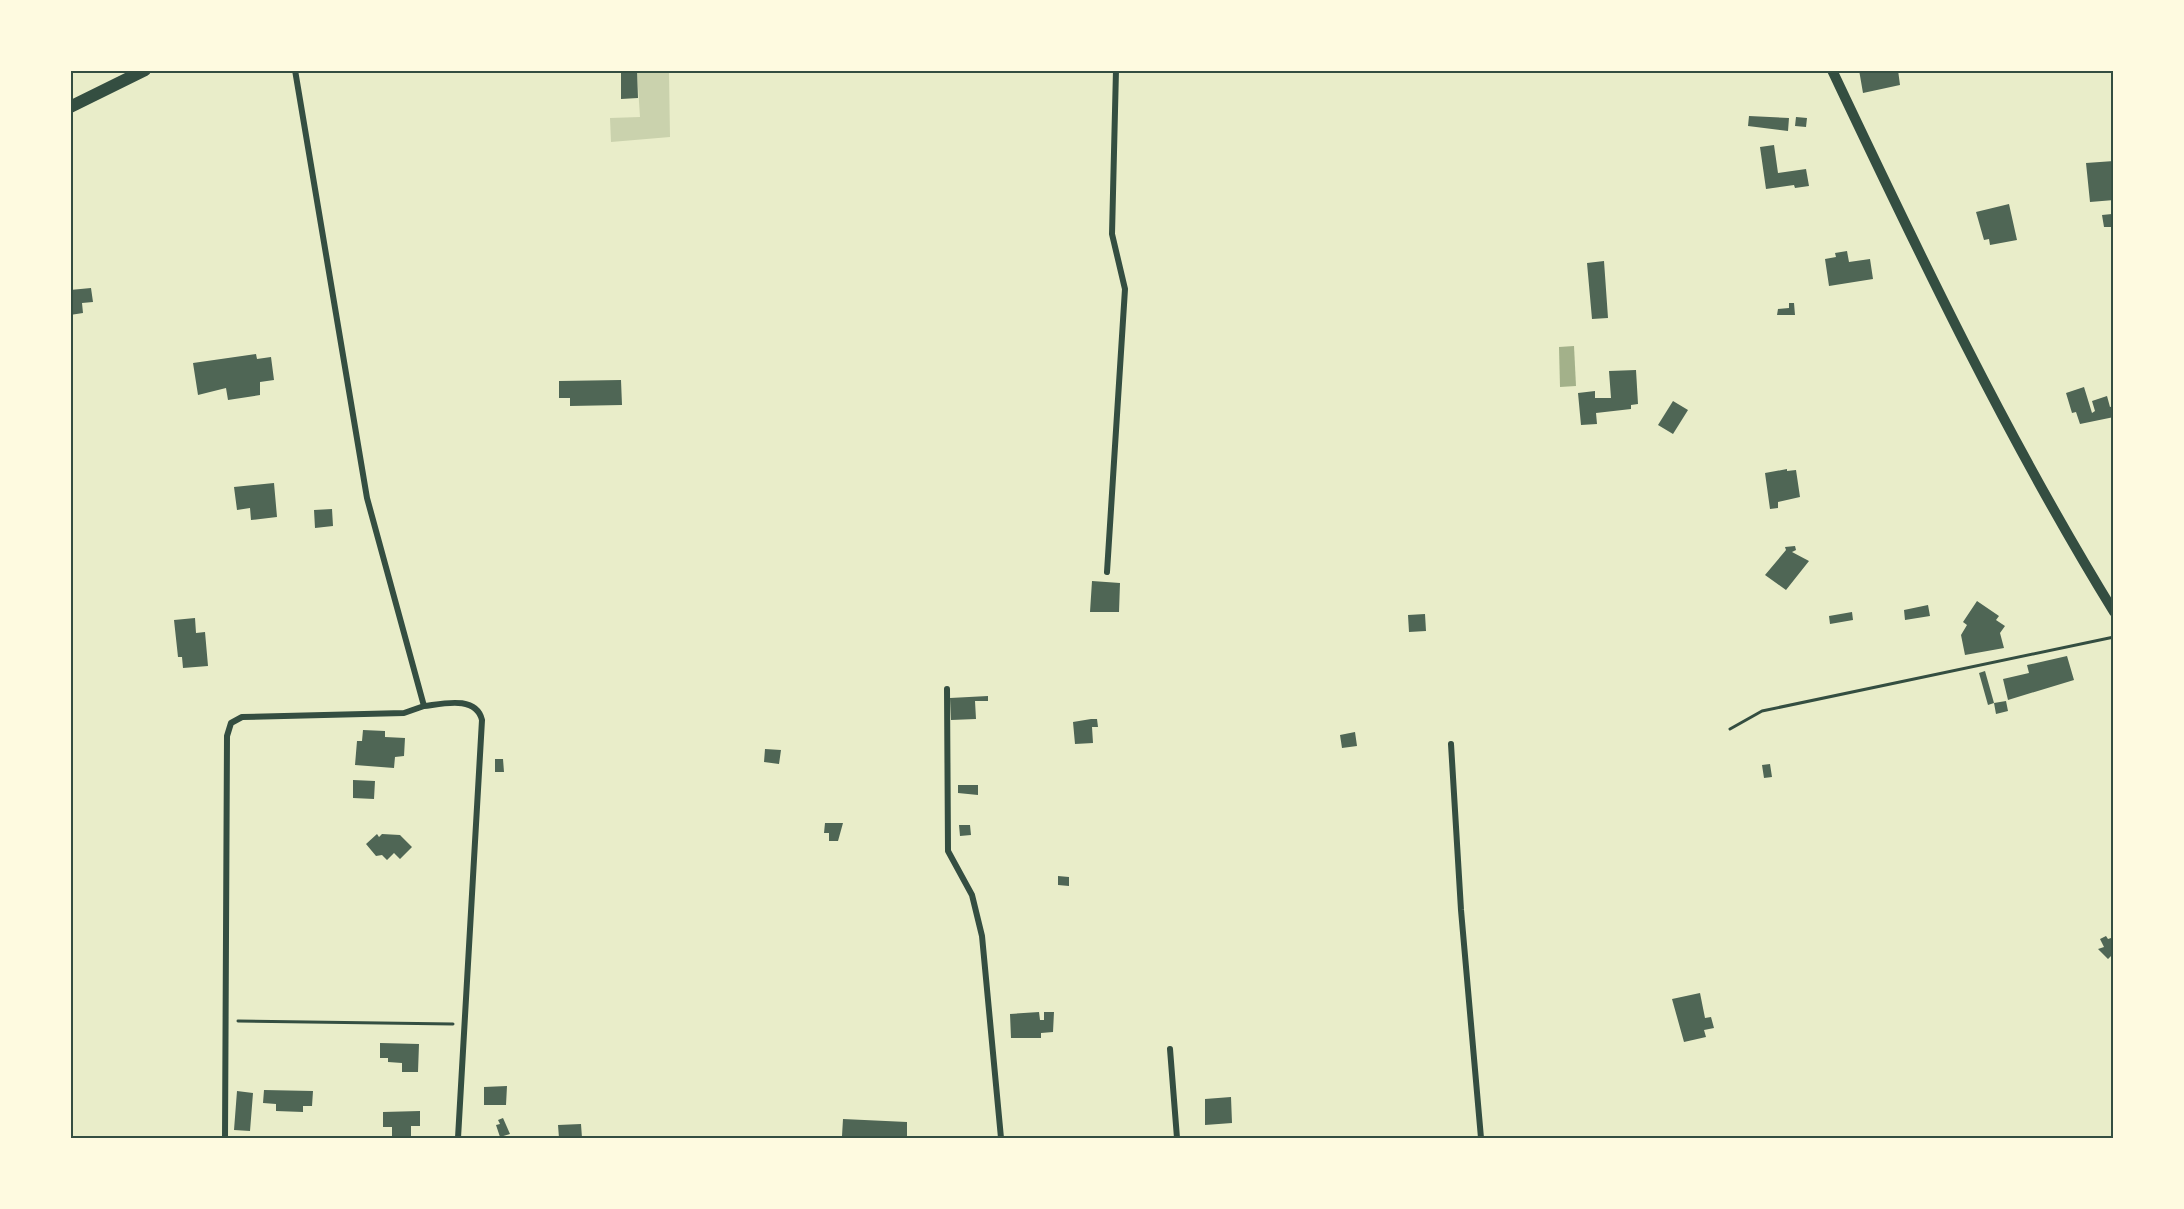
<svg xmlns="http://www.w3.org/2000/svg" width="2184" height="1209" font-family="'Exo 2',sans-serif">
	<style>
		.green { fill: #cad2ad }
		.water { fill: #a3b18a }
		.building { fill: #4f6655 }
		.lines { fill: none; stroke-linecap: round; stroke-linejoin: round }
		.path { stroke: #344e41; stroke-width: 3 }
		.minor { stroke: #344e41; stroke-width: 6 }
		.tertiary { stroke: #344e41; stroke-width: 10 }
		.secondary { stroke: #344e41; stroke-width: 12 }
		.neatline { fill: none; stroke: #344e41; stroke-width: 2 }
	</style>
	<rect width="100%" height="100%" fill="#e9edc9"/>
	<!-- green -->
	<path class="green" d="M637 71H669L670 137 611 142 610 118 640 117Z"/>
	<!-- water -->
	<path class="water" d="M1574 346 1576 386 1560 387 1559 347Z"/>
	<!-- building -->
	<path class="building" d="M621 70H637L638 98 621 99Z
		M1859 70H1898L1900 85 1863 93Z
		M1749 116 1789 118 1788 131 1748 126Z
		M1796 117 1807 118 1806 127 1795 126Z
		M1774 145 1778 173 1806 169 1809 186 1795 188 1794 185 1766 189 1760 147Z
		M2114 161V200L2090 202 2086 163Z
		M2009 204 2017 240 1990 245 1989 239 1984 240 1976 212Z
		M2112 214 2113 227H2104L2102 215Z
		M1847 251 1849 262 1870 259 1873 279 1829 286 1825 259 1836 257 1835 253Z
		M1604 261 1608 318 1592 319 1587 263Z
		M91 288 93 302 82 303 83 313 70 315V290Z
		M1789 303H1794L1795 315H1777L1778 309 1789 308Z
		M256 354 257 359 271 357 274 380 260 382V395L228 400 226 388 198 395 193 363Z
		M1636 370 1638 404 1631 405V409L1596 413 1597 424 1581 425 1578 393 1595 391V398H1611L1609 371Z
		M621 380 622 405 570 406V398H559V381Z
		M2084 387 2092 413 2095 411 2092 401 2107 396 2110 407 2114 406V417L2080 424 2076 412 2072 413 2066 393Z
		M1673 401 1688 410 1673 434 1658 425Z
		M1787 469V471L1796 470 1800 497 1778 502V508L1770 509 1765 473Z
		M274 483 277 517 251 520 250 508 237 510 234 487Z
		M332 509 333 526 315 528 314 510Z
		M1795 546 1796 550 1792 552 1809 561 1786 590 1765 575 1786 550 1785 547Z
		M1092 581 1120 583 1119 612H1090Z
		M1977 601 1999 616 1996 620 2005 626 2000 633 2004 648 1965 655 1961 635 1967 625 1963 622Z
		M1928 605 1930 616 1905 620 1904 610Z
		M1852 612 1853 620 1830 624 1829 616Z
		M1425 614 1426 631 1409 632 1408 615Z
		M195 618 196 633 205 632 208 666 183 668 182 657H178L174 620Z
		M2067 656 2074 680 2008 700 2003 679 2029 673 2027 665Z
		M1985 671 1994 703 1988 705 1979 673Z
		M988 696V701H975L976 719 951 720 950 698Z
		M2006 701 2008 711 1996 714 1994 703Z
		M1091 719H1097L1098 727H1092L1093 743 1075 744 1073 722Z
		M363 730 385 731V737L405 738 404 756 395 757 394 768 355 765 357 741H362Z
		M1355 732 1357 746 1342 748 1340 735Z
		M765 749 781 750 779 764 764 762Z
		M495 759H503L504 772H495Z
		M1770 764 1772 777 1764 778 1762 765Z
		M353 780 375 781 374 799 353 798Z
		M958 785H978V795L958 793Z
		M825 823H843L838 841H829V833H824Z
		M959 825H970L971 835 960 836Z
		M377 834 379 837 382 834 400 835 412 847 400 859 394 853 387 860 382 855 376 856 366 844Z
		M1058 876 1069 877V886L1058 885Z
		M2106 936 2108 939 2114 937V953L2108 959 2098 949 2104 947 2100 939Z
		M1700 993 1705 1018 1711 1017 1714 1028 1704 1030 1706 1037 1684 1042 1672 999Z
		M1039 1012 1040 1020H1044V1012H1054L1053 1032 1041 1033V1038H1011L1010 1014Z
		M380 1043 419 1044 418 1072H402V1063L388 1062V1058H380Z
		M507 1086 506 1105H484V1087Z
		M264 1090 313 1091 312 1106H303V1112L276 1111V1104L263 1103Z
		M237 1091 253 1093 250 1131 234 1130Z
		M1231 1097 1232 1123 1205 1125V1099Z
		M420 1111V1126H411V1136H392V1127H383V1112Z
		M503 1118 510 1134 500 1137 496 1125 500 1124 498 1120Z
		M843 1119 907 1122V1138L842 1136Z
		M581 1124 582 1138H559L558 1125Z"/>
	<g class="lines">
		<!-- path -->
		<path class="path" d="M1730 729 1762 711 2114 637
			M238 1021 453 1024"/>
		<!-- minor -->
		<path class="minor" d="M295 70 367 498 424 706C442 704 476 695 482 720L458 1138
			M1107 572 1125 289 1112 234 1116 70
			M947 689 948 851 972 895 982 936 1001 1138
			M1451 744 1461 910 1481 1138
			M1170 1049 1177 1138
			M225 1138 227 736 231 723 242 717 404 713 424 706"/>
		<!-- tertiary -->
		<path class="tertiary" d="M1832 70C1919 254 2007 438 2114 612"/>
		<!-- secondary -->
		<path class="secondary" d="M70 107 145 70"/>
	</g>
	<!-- border -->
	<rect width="2184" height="1209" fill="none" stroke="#fefae0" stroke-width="144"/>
	<rect x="72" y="72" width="2040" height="1065" class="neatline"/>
</svg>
